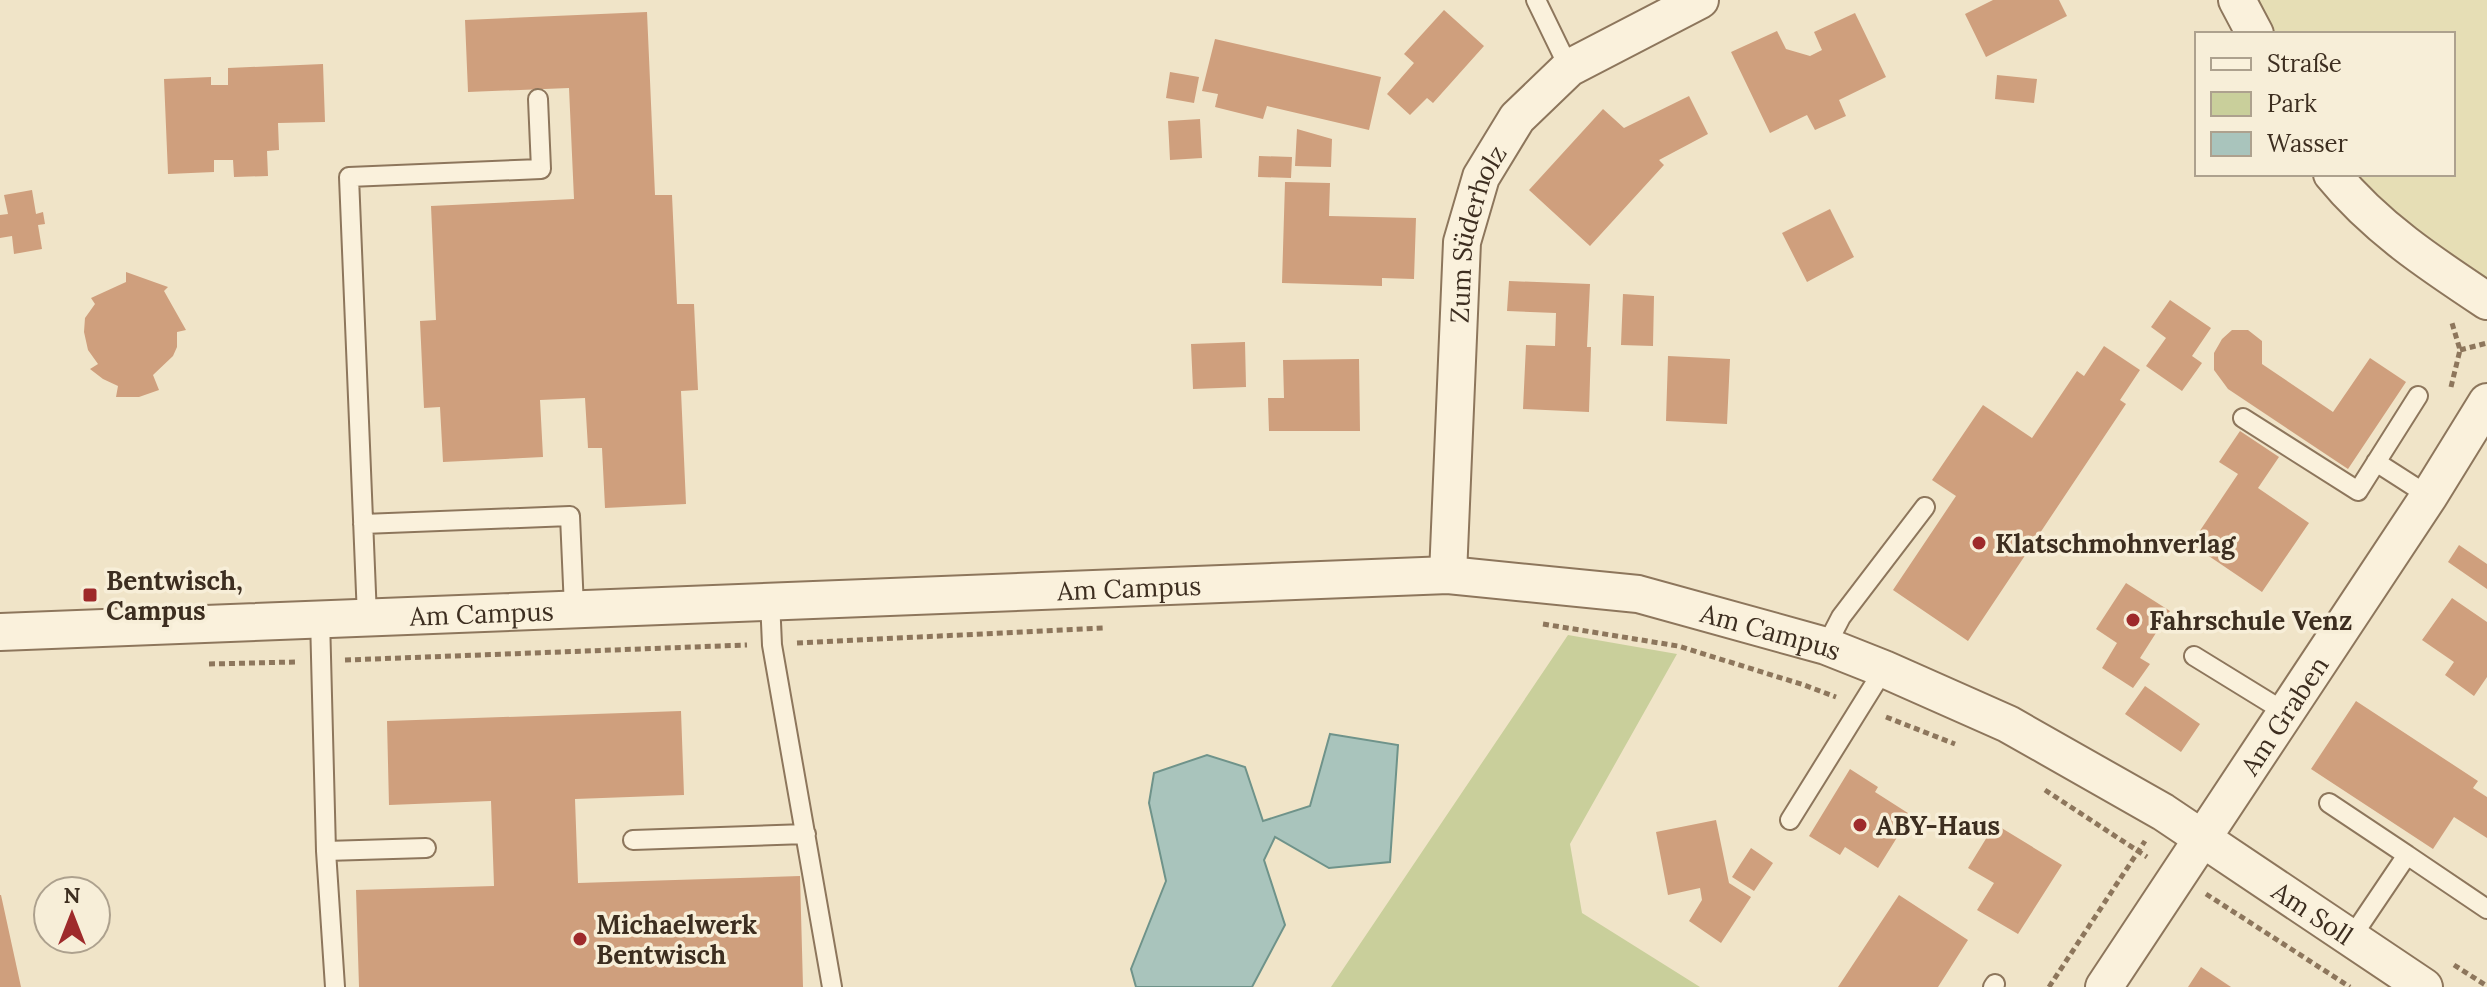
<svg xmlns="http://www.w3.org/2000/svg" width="2487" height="987" font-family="Lora,serif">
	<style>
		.farmland { fill: #e6deb5 }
		.green { fill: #c9cf9b }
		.water { fill: #a9c4bc; stroke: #6f938a; stroke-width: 2 }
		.building { fill: #cf9f7d }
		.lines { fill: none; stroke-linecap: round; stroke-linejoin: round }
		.lane-casing { stroke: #8d765c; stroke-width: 22 }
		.street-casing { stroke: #8d765c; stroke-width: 40 }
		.path { stroke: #8d765c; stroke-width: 5; stroke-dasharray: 6 4; stroke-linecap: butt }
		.lane { stroke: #faf1dc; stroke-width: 18 }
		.street { stroke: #faf1dc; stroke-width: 36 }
		.poi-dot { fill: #9e2a2b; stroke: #f7eed8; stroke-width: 3 }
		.labels { text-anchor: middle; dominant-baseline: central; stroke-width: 7; stroke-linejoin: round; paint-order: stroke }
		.street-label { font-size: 26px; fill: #3d2e20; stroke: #f7eed8 }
		.poi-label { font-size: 26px; font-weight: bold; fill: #3d2e20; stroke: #f7eed8; text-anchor: start }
	</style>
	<rect width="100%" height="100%" fill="#f0e4c8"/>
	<!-- farmland -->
	<path class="farmland" d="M2254 0H2487V286L2427 246 2350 174H2453V34H2271Z"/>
	<!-- green -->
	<path class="green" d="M1568 635 1677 654 1570 844 1582 913 1700 987H1331Z"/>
	<!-- water -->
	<path class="water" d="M1330 734 1398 745 1390 862 1329 868 1275 837 1264 860 1285 925 1252 987H1136L1131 969 1166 881 1149 803 1154 773 1207 755 1245 767 1263 821 1310 806Z"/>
	<!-- building -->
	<path class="building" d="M1993 0H2059L2067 16 1986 57 1965 14Z
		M1444 10 1484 46 1433 103 1427 98 1410 115 1387 94 1414 63 1404 54Z
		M647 12 655 195H672L677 304H694L698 390 681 391 686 504 605 508 602 448H588L585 398 540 400 543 457 443 462 440 407 424 408 420 321 436 320 431 206 574 199 569 88 468 92 465 20Z
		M1855 13 1886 77 1839 100 1846 116 1815 130 1807 115 1770 133 1731 52 1777 31 1786 49 1810 56 1822 50 1814 32Z
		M1215 39 1381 77 1369 130 1267 106 1263 119 1215 107 1218 94 1202 91Z
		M323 64 325 122 278 123 279 150 267 151 268 176 234 177 233 160H214V172L168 174 164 79 211 77V85H228V68Z
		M1170 72 1199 77 1194 103 1166 98Z
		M1997 75 2037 79 2034 103 1995 99Z
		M1689 96 1708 134 1659 160 1664 165 1590 246 1529 190 1603 109 1624 128Z
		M1200 119 1202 158 1170 160 1168 121Z
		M1297 129 1332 139 1331 167 1295 166Z
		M1259 156 1292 157 1291 178 1258 177Z
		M1285 182 1330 183 1329 216 1416 218 1414 279 1382 278V286L1282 283Z
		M32 190 36 214 43 212 45 224 38 225 42 249 14 254 12 236 0 238V215L8 214 4 195Z
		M1830 209 1854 257 1807 282 1782 233Z
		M126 272 168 287 164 291 186 330 177 332V347L173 356 153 375 159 390 139 397H116L118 386 103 379 90 369 98 364 88 350 84 332 85 318 95 304 91 298 126 282Z
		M1509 281 1590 284 1587 347H1591L1589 412 1523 409 1526 345 1555 346 1556 313 1507 311Z
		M1623 294 1654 296 1653 346 1621 345Z
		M2170 300 2211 328 2192 356 2202 363 2182 391 2146 366 2166 338 2151 327Z
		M2232 330H2248L2262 341V364L2333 412 2370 358 2406 382 2348 469 2228 389 2214 370V353L2222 339Z
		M1245 342 1246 387 1193 389 1191 344Z
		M2104 346 2140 370 2120 400 2126 404 1968 641 1893 590 1956 496 1932 480 1983 405 2032 438 2077 371 2084 376Z
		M1668 356 1730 359 1727 424 1666 421Z
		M1359 359 1360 431H1269L1268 398H1284L1283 360Z
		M2240 431 2279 457 2258 488 2309 523 2262 592 2191 544 2238 474 2219 462Z
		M2459 545 2487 564V589L2448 562Z
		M2126 583 2170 611 2140 658 2150 664 2133 688 2102 668 2117 643 2096 629Z
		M2452 598 2487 622V677L2474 696 2445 675 2454 662 2422 640Z
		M2145 686 2200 724 2181 752 2125 714Z
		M2356 701 2478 781 2473 788 2487 797V838L2454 817 2433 849 2311 769Z
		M681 711 684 795 575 799 578 883 800 876 803 987H359L356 890 494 886 491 801 389 805 387 721Z
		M1850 769 1878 787 1875 792 1911 815 1878 868 1845 847 1840 855 1809 836Z
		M1716 820 1729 883 1751 897 1721 943 1689 921 1702 900 1700 888 1668 895 1656 832Z
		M1995 824 2062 865 2018 934 1977 910 1994 883 1968 868Z
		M1751 848 1773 863 1754 891 1732 877Z
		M0 895H1L21 987H0Z
		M1899 895 1968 940 1938 987H1838Z
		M2201 967 2231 987H2188Z"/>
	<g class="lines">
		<defs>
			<path id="lane" d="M1536 0 1569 68
				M2243 418 2358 491 2418 396
				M2376 462 2429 496
				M363 524 570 516 574 608
				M770 600 772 645 832 987
				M367 617 349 177 541 169 538 99
				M320 618 326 851 335 987
				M1826 646 1841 617 1925 507
				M2194 656 2285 712
				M2329 803 2407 855 2351 938
				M1790 820 1884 669
				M633 840 806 834
				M326 851 426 848
				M2407 855 2487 909
				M1993 987 1995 984"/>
			<g id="street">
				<path d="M2237 0 2255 34"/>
				<path d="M2332 174C2375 227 2431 264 2487 301"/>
				<path id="s1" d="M1448 575 1462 242 1481 177 1517 118 1569 68 1700 0"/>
				<path id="s2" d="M0 632 1448 575 1638 594 1826 646 1884 669 2008 724 2163 812 2424 987"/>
				<path id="s3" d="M2104 987 2429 496 2487 402"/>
			</g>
		</defs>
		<!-- lane casing -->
		<use href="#lane" class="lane-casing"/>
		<!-- street casing -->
		<use href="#street" class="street-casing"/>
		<!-- path -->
		<path class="path" d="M2460 350 2487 343
			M2451 387 2460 350 2452 323
			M1543 624 1678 646 1804 685 1836 697
			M797 643 1103 628
			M345 660 747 645
			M209 664 295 662
			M1886 717 1955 744
			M2045 790 2147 857
			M2206 894 2350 987
			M2454 965 2487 986
			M2049 987 2145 841"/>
		<!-- lane -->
		<use href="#lane" class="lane"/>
		<!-- street -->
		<use href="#street" class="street"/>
	</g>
	<!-- markers -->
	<g class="poi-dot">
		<circle cx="1979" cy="543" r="8"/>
		<rect x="82" y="587" width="16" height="16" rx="4"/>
		<circle cx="2133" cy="620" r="8"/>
		<circle cx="1860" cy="825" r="8"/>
		<circle cx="580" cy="939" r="8"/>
	</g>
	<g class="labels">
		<!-- street labels -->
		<g class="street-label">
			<text stroke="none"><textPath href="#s1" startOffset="344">Zum Süderholz</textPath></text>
			<text stroke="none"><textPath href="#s2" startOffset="1130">Am Campus</textPath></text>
			<text stroke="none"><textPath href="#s2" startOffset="482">Am Campus</textPath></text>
			<text stroke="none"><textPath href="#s2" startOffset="1778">Am Campus</textPath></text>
			<text stroke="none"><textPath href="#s3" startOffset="326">Am Graben</textPath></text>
			<text stroke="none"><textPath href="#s2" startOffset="2392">Am Soll</textPath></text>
		</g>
		<!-- poi labels -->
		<g class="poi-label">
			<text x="1995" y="543">Klatschmohnverlag</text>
			<text x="106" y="580">Bentwisch,<tspan x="106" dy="30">Campus</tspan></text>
			<text x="2149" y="620">Fahrschule Venz</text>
			<text x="1876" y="825">ABY-Haus</text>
			<text x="596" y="924">Michaelwerk<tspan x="596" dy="30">Bentwisch</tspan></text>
		</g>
	</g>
	<!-- legend -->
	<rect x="2195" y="32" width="260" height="144" fill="#f7eed8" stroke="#ada18e" stroke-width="2"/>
	<rect x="2211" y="58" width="40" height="12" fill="#faf1dc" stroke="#ada18e" stroke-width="2"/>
	<text x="2267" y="72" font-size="24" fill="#3d2e20">Straße</text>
	<rect x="2211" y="92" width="40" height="24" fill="#c9cf9b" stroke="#ada18e" stroke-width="2"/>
	<text x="2267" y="112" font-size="24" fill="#3d2e20">Park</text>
	<rect x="2211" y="132" width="40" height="24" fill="#a9c4bc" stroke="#ada18e" stroke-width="2"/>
	<text x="2267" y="152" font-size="24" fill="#3d2e20">Wasser</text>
	<!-- north arrow -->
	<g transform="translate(72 915)"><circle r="38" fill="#f7eed8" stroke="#ada18e" stroke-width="2"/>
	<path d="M0-6L14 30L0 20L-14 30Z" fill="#9e2a2b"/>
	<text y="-12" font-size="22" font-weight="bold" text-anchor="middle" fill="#3d2e20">N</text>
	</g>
</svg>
